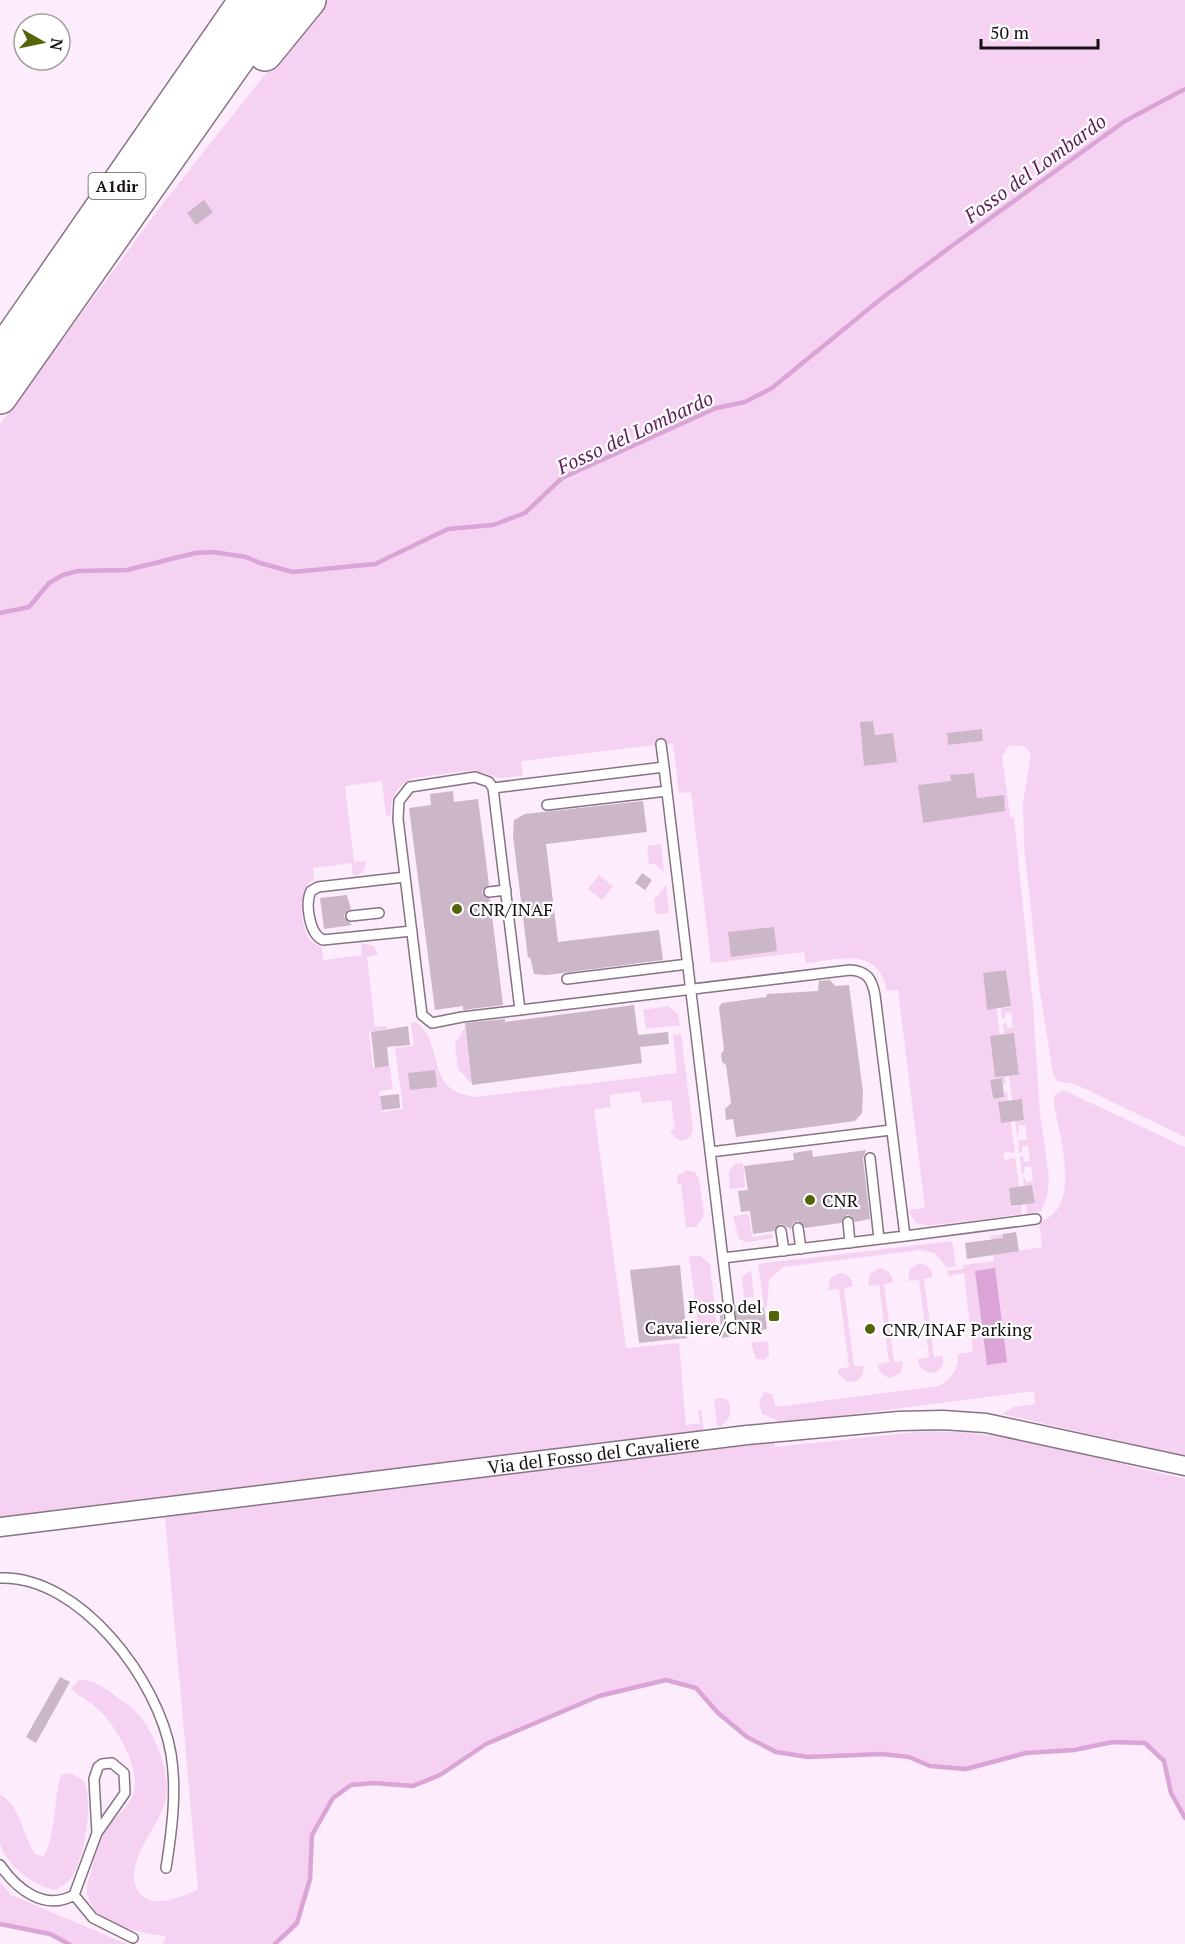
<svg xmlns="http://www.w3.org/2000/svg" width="1185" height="1944" font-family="'PT Serif',serif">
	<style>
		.green { fill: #f6d2f2; fill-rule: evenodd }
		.water { fill: #daa4d6 }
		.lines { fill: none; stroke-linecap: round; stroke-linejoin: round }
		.stream { stroke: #daa4d6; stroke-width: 4.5 }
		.building { fill: #ccb7c9 }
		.service-casing { stroke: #867384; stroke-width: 12 }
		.minor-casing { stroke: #867384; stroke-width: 21 }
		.motorway-casing { stroke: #867384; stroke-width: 36 }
		.service { stroke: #fff; stroke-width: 9 }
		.minor { stroke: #fff; stroke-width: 18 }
		.motorway { stroke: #fff; stroke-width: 33 }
		.poi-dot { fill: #566409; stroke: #fff; stroke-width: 2 }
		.labels { text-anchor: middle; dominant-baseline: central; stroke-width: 4.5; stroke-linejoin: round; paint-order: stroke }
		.shield { fill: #fff; stroke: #5c575b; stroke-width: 1.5 }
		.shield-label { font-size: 16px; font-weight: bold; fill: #160f15 }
		.poi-label { font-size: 18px; fill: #160f15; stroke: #fff; text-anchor: start }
		.street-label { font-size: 18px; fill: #160f15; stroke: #fff }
		.water-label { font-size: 20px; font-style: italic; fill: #5e1f5b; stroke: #fff }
	</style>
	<rect width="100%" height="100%" fill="#fdecfb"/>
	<!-- green -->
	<path class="green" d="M324 0H1185V1137L1075 1084 1057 1081 1053 1073 1039 986 1024 846 1023 803 1031 753 1024 746 1010 745 1002 756 1010 816 1014 818 1033 1005 1040 1113 1049 1177 1047 1197 1041 1211 1027 1214 1025 1198 1035 1202 1033 1187 1026 1188 1025 1195 1023 1177H1025L1026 1182 1033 1181 1031 1166 1024 1167 1025 1173 1022 1174 1020 1157 1023 1156 1024 1162 1030 1161 1028 1146H1022V1152L1019 1153 1018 1140H1027L1025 1125 1018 1126 1019 1134 1017 1135 1014 1112 1018 1117 1024 1116 1022 1099 1013 1107 1008 1069 1011 1068 1013 1076 1019 1075 1014 1033 1007 1034 1008 1043H1006L1003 1024 1006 1023 1007 1028 1013 1027 1011 1012 1005 1013V1018L1002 1019 999 993 1002 992 1004 1008 1011 1007 1006 970 983 973 987 1009 995 993 1001 1045 990 1036 992 1051 1003 1062 1006 1084 1003 1085 1001 1078 990 1080 992 1099 1004 1097V1092H1007L1009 1106 999 1108 1001 1123 1007 1122 1009 1111 1015 1153 1005 1152 1003 1158 1006 1160 1015 1157 1020 1195H1017L1015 1187 1009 1188 1011 1207H1018L1017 1199H1020L1022 1214 928 1226 916 1223 908 1210 925 1208 898 990 887 991C878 946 840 959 806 963L804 952 711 963 691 792 679 793 673 743 521 761 523 776 499 778 474 770 414 778C397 784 390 798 391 815L386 816 382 781 345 786 354 862 366 861C366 869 362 875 353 875L351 863 313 868 314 880C296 887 300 927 310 940 313 944 317 945 322 948L323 960 362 955 361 943 374 946 378 955 367 957 375 1027 386 1026 387 1029 369 1032 373 1068 390 1066 393 1089 379 1091 382 1112 403 1109 395 1048 414 1046 411 1023 416 1022C447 1047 423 1092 477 1097L677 1073 673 1035 681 1034 693 1129 690 1137 682 1141 674 1137 670 1130 675 1129 671 1100 642 1103 640 1091 609 1095 611 1107 594 1110 626 1348 679 1343 686 1425 700 1423 698 1410 701 1409 704 1433 0 1518V424L164 202ZM873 721 875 735 893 733 896 762 860 722ZM982 729 983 741 948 745 947 733ZM974 773 979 814 955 817 950 776ZM939 782 944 820 923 823 919 785Z
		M661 844 664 872 654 864H649L647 846Z
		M599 875 613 886 602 900 588 889Z
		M666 885 669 913 656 914 654 898 657 897Z
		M668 1006 678 1014 680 1025 646 1029 643 1010Z
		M465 1027 472 1084 458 1069 455 1044Z
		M1063 1090 1185 1147V1456L1002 1414 1014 1407 1035 1404 1034 1391 778 1424V1421L762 1414 759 1401 764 1392 772 1394 776 1407 939 1386C952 1379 958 1370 958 1354L973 1352 964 1273 948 1276 947 1271 963 1269V1265L994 1261 991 1236 1003 1234 1006 1253 1042 1247 1039 1222C1083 1209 1060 1138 1054 1105V1096Z
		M743 1163 745 1187 730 1189 729 1171 735 1164Z
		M687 1170 695 1172 699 1178 704 1216 696 1227H686L681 1184H677L678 1175Z
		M749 1214 752 1237 772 1234 773 1238 747 1242 739 1239 733 1216Z
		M952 1241 956 1266 947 1268 935 1253 920 1250 783 1267 769 1280 767 1307H764L758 1264Z
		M689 1256H701L710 1264 717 1329 699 1331Z
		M920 1263C928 1265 932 1269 933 1277L924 1279 934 1357 943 1356V1364L938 1371C928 1376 919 1370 918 1359L929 1357 919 1280 908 1281 910 1269Z
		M880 1268C888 1270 892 1274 893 1282L884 1284 894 1362 903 1361 901 1373 890 1378C883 1376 878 1372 878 1364L889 1362 879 1285 868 1286 870 1274Z
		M751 1270 754 1297 744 1298 742 1277Z
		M840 1273C848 1274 852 1278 853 1286L844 1288 854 1366H863C865 1377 858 1383 847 1382L838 1373V1369L849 1367 839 1289 828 1290 830 1278Z
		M768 1341 769 1356 764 1360 756 1359 751 1343Z
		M724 1398 730 1404V1416L721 1427 717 1425 714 1399Z
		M926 1431C1013 1431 1101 1460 1185 1479V1818L1171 1793 1164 1761 1145 1743 1113 1742 1074 1750 1026 1753 966 1769 930 1766 909 1757 882 1754 808 1757 776 1752 747 1737 718 1713 696 1688 666 1680 599 1696 486 1744 440 1775 413 1786 374 1783 351 1785 333 1798 312 1835 310 1879 297 1923 275 1944H163L166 1936C139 1933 91 1925 87 1892 86 1885 90 1876 92 1869 95 1855 100 1839 108 1827 117 1814 135 1803 135 1785 135 1758 116 1726 97 1708 89 1701 79 1696 71 1689L79 1680C98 1679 112 1694 127 1704 151 1721 171 1769 166 1798 162 1825 120 1864 139 1892 152 1911 181 1896 198 1890L165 1517 774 1442 775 1447Z
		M71 1773 83 1780C95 1799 84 1861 71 1878 68 1883 60 1887 56 1890 35 1887 4 1864 0 1843 0 1828 0 1810 0 1795 19 1802 23 1838 36 1855L44 1856C57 1831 53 1801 61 1775Z
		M0 1882 11 1895 127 1944H69L50 1934 0 1924Z"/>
	<!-- water -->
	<path class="water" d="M995 1268 1007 1362 987 1365 975 1271Z"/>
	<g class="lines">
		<!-- stream -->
		<path class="stream" d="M0 613 29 607 49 583 63 575 78 571 127 570 195 553 213 552 246 557 260 563 293 572 375 564 448 529 493 525 525 513 562 478 716 408 745 402 772 388 882 298 953 245 1125 121 1185 89
			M0 1924 50 1934 69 1944
			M275 1944 297 1923 310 1879 312 1835 333 1798 351 1785 374 1783 413 1786 440 1775 486 1744 599 1696 666 1680 696 1688 718 1713 747 1737 776 1752 808 1757 882 1754 909 1757 930 1766 966 1769 1026 1753 1074 1750 1113 1742 1145 1743 1164 1761 1171 1793 1185 1818"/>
	</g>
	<!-- building -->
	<path class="building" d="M204 200 213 212 196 225 187 213Z
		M873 721 875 735 893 733 897 762 864 766 860 722Z
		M982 729 983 741 948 745 947 733Z
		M974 773 977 798 1004 795 1005 811 923 823 918 785 951 781 950 775Z
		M453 791 454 802 478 799 489 885 483 889 482 893 490 899 503 1005 463 1010V1006L435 1010 409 808 431 805 430 794Z
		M643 801 647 832 546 844 558 942 659 930 663 960 547 975 534 974 530 957 528 958 513 836 514 820 525 814Z
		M642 873 652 880 645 890 635 883Z
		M347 895 351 909 345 913 344 917 352 925 324 929 320 898Z
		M774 927 777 951 731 957 728 932Z
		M1006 970 1011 1006 987 1010 983 973Z
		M830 980 835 986 849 985 863 1092 862 1113 855 1121 736 1137 733 1119 726 1120 725 1109 731 1103 726 1065 722 1062 721 1054 724 1050 719 1007 722 1003 766 997 767 994 818 991 819 981Z
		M634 1005 638 1035 668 1032 669 1044 640 1047 642 1063 472 1085 465 1023 505 1019V1022Z
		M408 1026 410 1045 387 1047 389 1066 375 1068 371 1032Z
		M1014 1033 1019 1075 995 1077 990 1036Z
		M435 1070 437 1087 410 1090 408 1073Z
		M1002 1078 1004 1097 993 1099 990 1080Z
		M399 1094 400 1108 382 1110 380 1096Z
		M1022 1099 1024 1120 1001 1123 998 1102Z
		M812 1150 813 1157 866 1150 863 1159 870 1219 855 1222 851 1216 847 1215 841 1223 805 1228 798 1221 793 1223 791 1229 781 1224 774 1231 753 1234 750 1211 741 1212 738 1191 748 1190 744 1166 794 1160 793 1153Z
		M1032 1185 1035 1203 1011 1206 1009 1188Z
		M1016 1232 1019 1251 967 1259 965 1243 1003 1238V1234Z
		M680 1265 687 1338 639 1343 630 1270Z
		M735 1306H743L744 1310 764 1307 767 1329 722 1338 719 1308H722L725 1330 731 1333 737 1328Z
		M60 1677 70 1682 36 1743 26 1737Z"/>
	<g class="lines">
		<defs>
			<path id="service" d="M661 744 664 767
				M493 788 664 767 731 1326
				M547 805 667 791
				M405 877 318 887 311 891C305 903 309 934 323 940L412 931
				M489 892 506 890
				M351 916 379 913
				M567 979 688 964
				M520 1010 493 788 489 782 475 777 410 787 399 801 398 819 422 1015 432 1023 462 1017 850 970C867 971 872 979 875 995L905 1236 723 1258
				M710 1152 891 1130
				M870 1158 879 1239
				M848 1222 850 1243
				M798 1228 801 1249
				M781 1231 784 1251
				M905 1236 1036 1219
				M0 1578C80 1575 159 1681 171 1754 177 1791 172 1830 166 1868
				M0 1865C16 1888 44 1912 74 1895L97 1833 125 1793 124 1773 112 1763 102 1764 98 1767 94 1779 97 1833
				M74 1895 93 1918 133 1938"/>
			<g id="minor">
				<path id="s1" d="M0 1527 747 1435 899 1421 943 1420 986 1423 1185 1466"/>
			</g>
			<path id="motorway" d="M265 54 309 0
				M0 355 246 0
				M0 397 279 0"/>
		</defs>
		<!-- service casing -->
		<use href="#service" class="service-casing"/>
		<!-- minor casing -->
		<use href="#minor" class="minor-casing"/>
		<!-- motorway casing -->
		<use href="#motorway" class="motorway-casing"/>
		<!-- service -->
		<use href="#service" class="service"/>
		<!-- minor -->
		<use href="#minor" class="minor"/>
		<!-- motorway -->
		<use href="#motorway" class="motorway"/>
	</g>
	<!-- markers -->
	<g class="poi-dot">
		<circle cx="457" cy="909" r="6"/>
		<circle cx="810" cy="1200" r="6"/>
		<rect x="768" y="1310" width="12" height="12" rx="3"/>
		<circle cx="870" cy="1329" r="6"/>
	</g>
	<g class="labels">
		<!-- shield labels -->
		<rect class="shield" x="88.5" y="173" width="57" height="26" rx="4.5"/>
		<g class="shield-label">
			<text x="117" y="186">A1dir</text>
		</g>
		<!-- poi labels -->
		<g class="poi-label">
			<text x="469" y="909">CNR/INAF</text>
			<text x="822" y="1200">CNR</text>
			<text x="762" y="1306" text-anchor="end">Fosso del<tspan x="762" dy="21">Cavaliere/CNR</tspan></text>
			<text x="882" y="1329">CNR/INAF Parking</text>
		</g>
		<!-- street labels -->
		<g class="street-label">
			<text stroke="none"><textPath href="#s1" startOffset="598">Via del Fosso del Cavaliere</textPath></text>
		</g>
		<!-- water labels -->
		<g class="water-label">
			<text transform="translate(1035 168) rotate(-36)">Fosso del Lombardo</text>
			<text transform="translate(635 432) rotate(-25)">Fosso del Lombardo</text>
		</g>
	</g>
	<!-- north arrow -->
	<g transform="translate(42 42) rotate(99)"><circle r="28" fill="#ffffff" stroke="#a29fa1" stroke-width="1.5"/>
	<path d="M0-4.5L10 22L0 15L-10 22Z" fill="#566409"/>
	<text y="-9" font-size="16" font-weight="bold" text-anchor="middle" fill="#160f15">N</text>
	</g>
	<!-- scale -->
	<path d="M981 39v9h117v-9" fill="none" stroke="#160f15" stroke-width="3"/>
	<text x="990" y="39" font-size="18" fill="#160f15" stroke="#ffffff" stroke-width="4.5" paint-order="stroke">50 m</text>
</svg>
